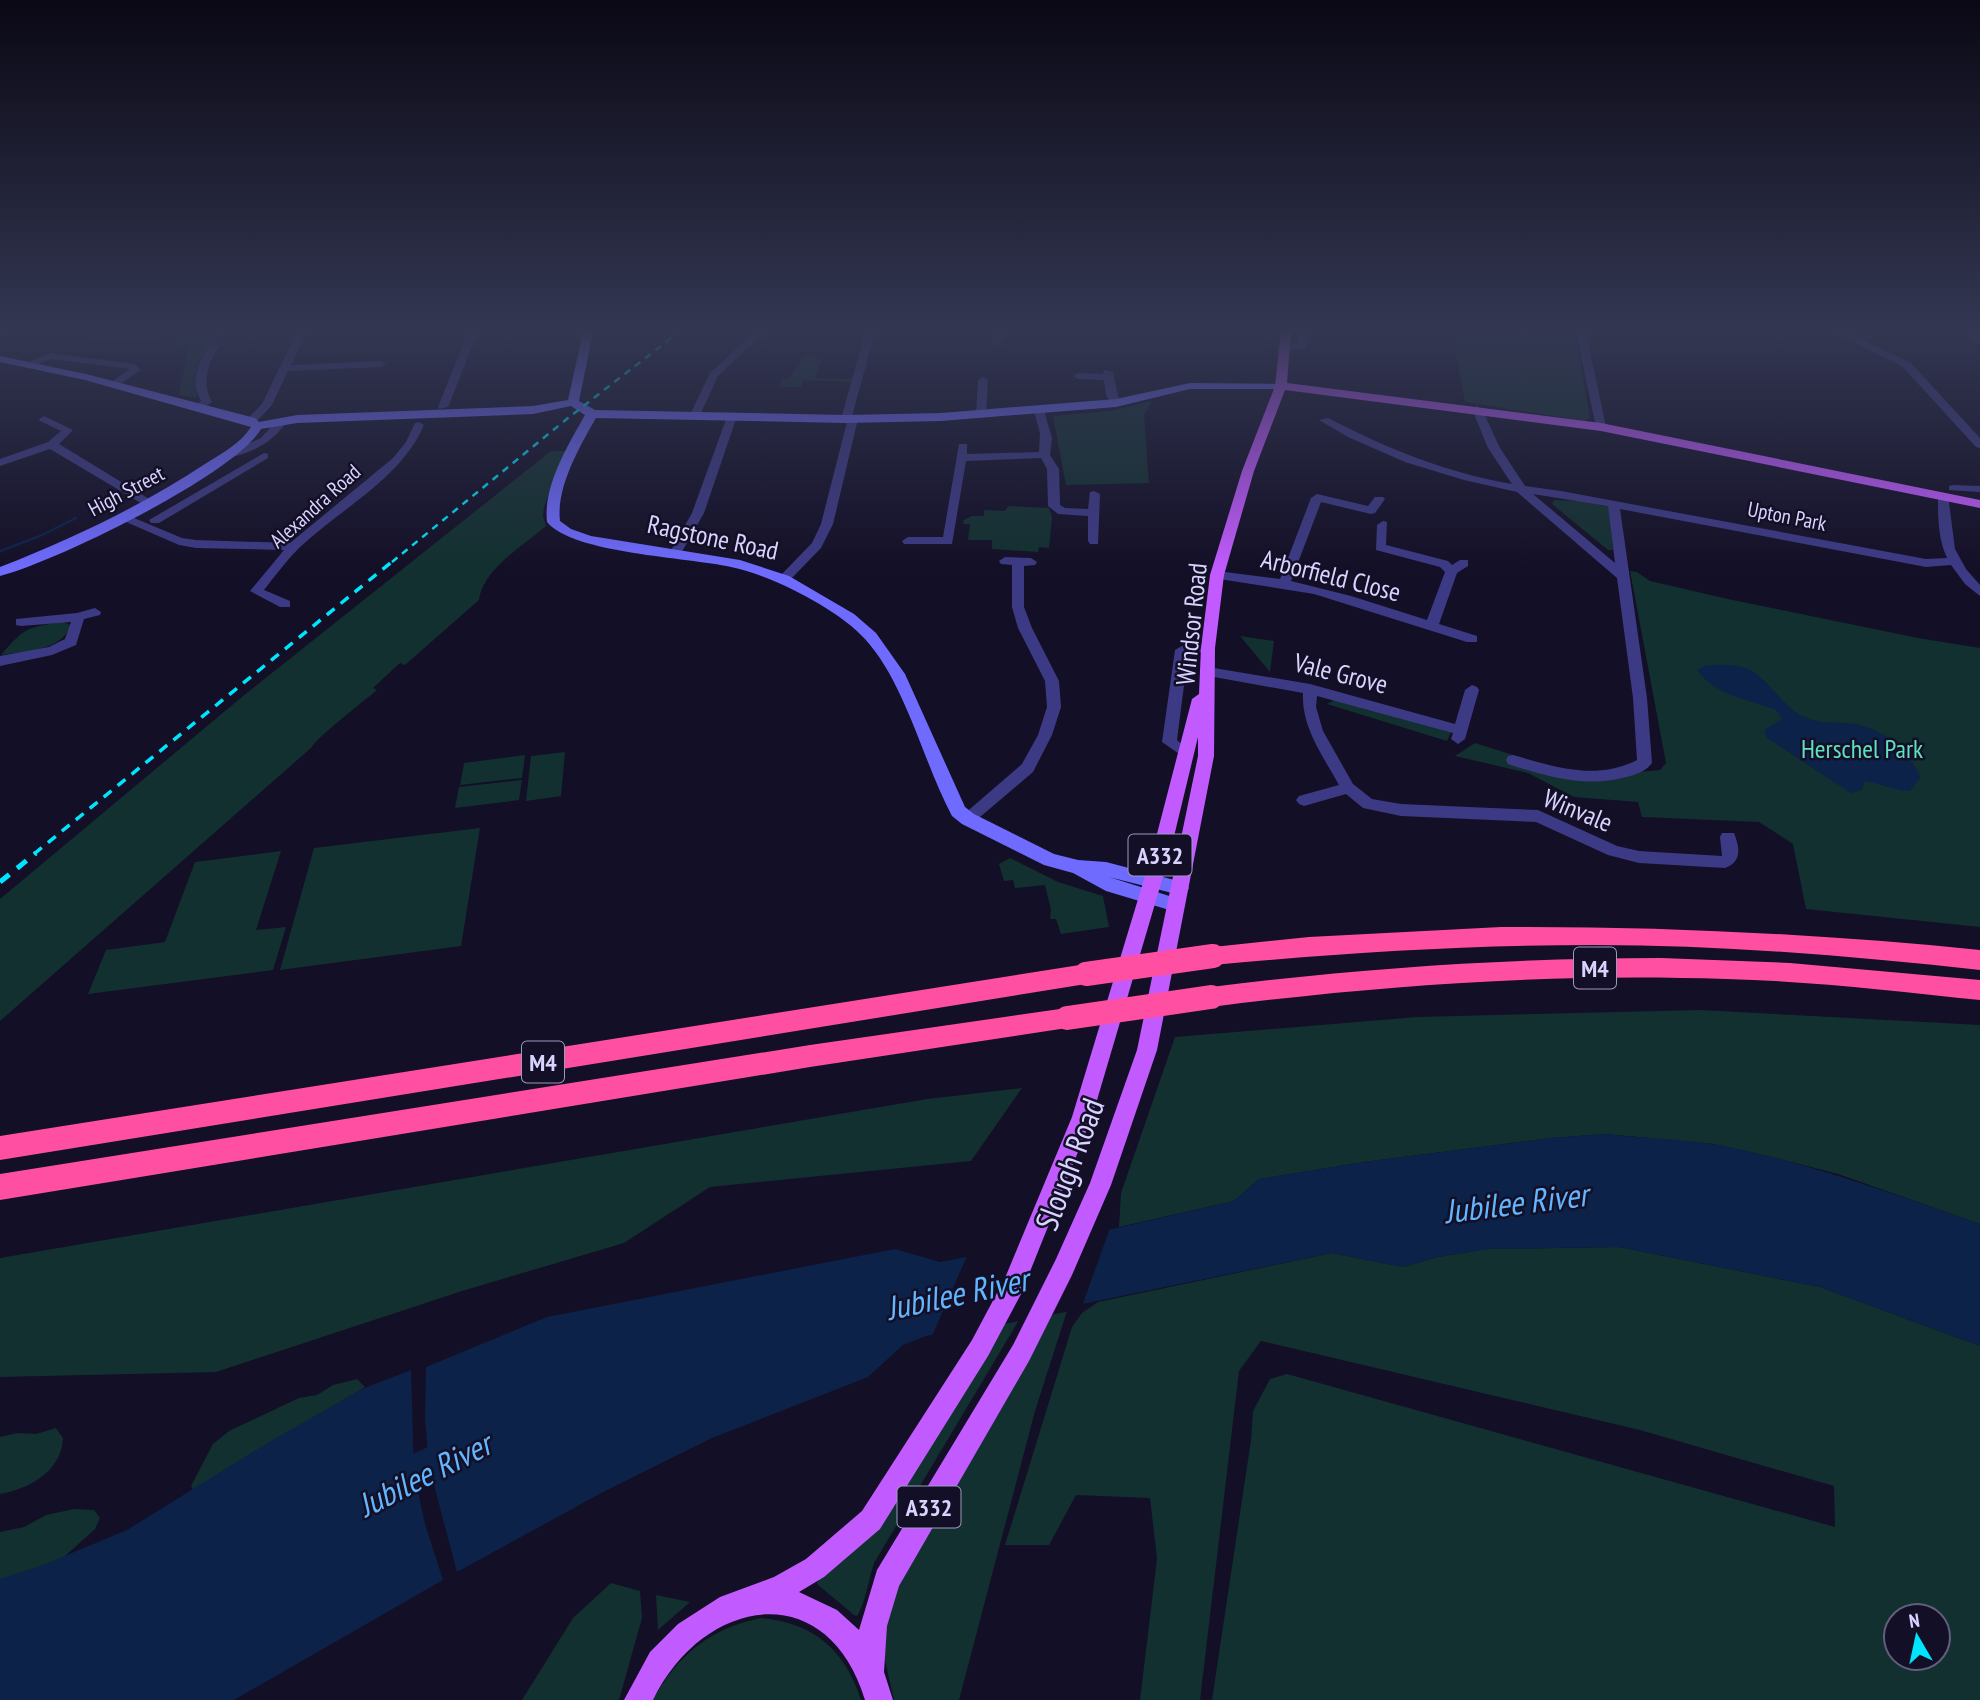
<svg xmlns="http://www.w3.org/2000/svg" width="1980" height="1700" font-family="'PT Sans Narrow',sans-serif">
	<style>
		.green { fill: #12302f; fill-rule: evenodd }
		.water { fill: #0c2248 }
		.pier { fill: #130f26 }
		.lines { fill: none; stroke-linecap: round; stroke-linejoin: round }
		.stream { stroke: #0c2248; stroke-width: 2.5 }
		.river { fill: #0c2248; fill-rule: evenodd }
		.street { fill: #3d3a85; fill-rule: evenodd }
		.secondary { fill: #6f6bff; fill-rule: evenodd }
		.primary { fill: #c25bff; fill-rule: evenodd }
		.highway { fill: #ff4fa3; fill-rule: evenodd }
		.rail-far2 { stroke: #00e5ff; stroke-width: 2.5; stroke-dasharray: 7 6; stroke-linecap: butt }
		.rail-far1 { stroke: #00e5ff; stroke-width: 3.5; stroke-dasharray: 10 8; stroke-linecap: butt }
		.rail { stroke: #00e5ff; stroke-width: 5; stroke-dasharray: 12 10; stroke-linecap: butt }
		.highway-bridge { stroke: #ff4fa3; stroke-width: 24 }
		.labels { text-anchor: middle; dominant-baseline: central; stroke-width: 5; stroke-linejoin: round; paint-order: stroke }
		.far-street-label { font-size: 21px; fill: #d9d4ff; stroke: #130f26 }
		.shield { fill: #130f26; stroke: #9e99be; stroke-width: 2 }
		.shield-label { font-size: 24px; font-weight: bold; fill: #d9d4ff }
		.street-label { font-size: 26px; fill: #d9d4ff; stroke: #130f26 }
		.park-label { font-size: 26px; fill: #5fe0c0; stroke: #130f26 }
		.near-street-label { font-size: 32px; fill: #d9d4ff; stroke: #130f26 }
		.near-water-label { font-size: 33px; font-style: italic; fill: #62b6ff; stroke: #130f26 }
	</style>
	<rect width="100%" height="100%" fill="#130f26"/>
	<!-- green -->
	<path class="green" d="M69 332H228L203 354 196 398 179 395 189 345 67 334Z
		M1452 332H1575L1590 418 1585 421 1465 402Z
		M804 355H817L815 359 822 360 815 378 852 379 851 382 803 380 801 387H780L782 379H788Z
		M1152 401 1144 415 1149 483 1066 485 1053 416 1110 411Z
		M551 451H565L544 507 543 516 546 526C523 546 483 569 479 600L405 665 400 663 373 688 377 690C363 702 317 737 311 748L0 1021V899L243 696Z
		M1554 500 1604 502 1609 506 1613 550H1608L1552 504Z
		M1008 506 1049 508 1052 517 1049 548 1039 547 1038 552 992 549V540H968L970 524H963L964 520 972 516H984V510L1005 511Z
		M1630 571 1637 572 1650 581 1728 599 1918 638 1980 648V927L1806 909 1793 844 1759 822 1642 817 1638 802 1574 797 1528 773 1455 756 1475 743 1584 777 1660 770 1666 763Z
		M62 622 71 625C61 652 25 651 1 655 25 627 26 628 62 622Z
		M1240 636 1274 641 1270 672Z
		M1336 699 1451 732 1447 741 1327 704Z
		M565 752 561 796 526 801 531 756Z
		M525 755 522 778 460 785 464 763Z
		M522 780 519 800 455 808 459 787Z
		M480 828 461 946 280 970 314 848Z
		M281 851 256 930 286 927 273 970 88 994 106 950 165 942 195 862Z
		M1010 858 1058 882 1103 896 1109 927 1061 934 1056 919H1050L1051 910 1045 885 1015 888 1013 880 1004 881 999 864Z
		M1701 1010 1980 1025V1224L1838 1174 1772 1157 1714 1144 1605 1134 1552 1138 1364 1162 1259 1179 1234 1201 1119 1227 1121 1193 1175 1037 1417 1017Z
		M1022 1088 971 1161 710 1187 624 1243 462 1291 216 1372 0 1377V1258L927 1099Z
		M1619 1247 1820 1287 1980 1346V1700H1212L1251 1440 1253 1411 1270 1379 1287 1374 1835 1527 1834 1486 1640 1430 1261 1341 1239 1371 1200 1700H1140L1157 1559 1150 1498 1076 1495 1049 1545H1005L1072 1327 1082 1313 1098 1302 1332 1253 1403 1267 1438 1257 1488 1249ZM1896 1616H1938V1658H1896Z
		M1071 1277 1077 1280 1035 1411 959 1700H894L884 1656 886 1615 896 1580Z
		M1015 1298 1028 1305 874 1563C869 1578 865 1605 857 1616L854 1615 817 1584 818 1580Z
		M357 1379 365 1387 194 1491 191 1486 213 1444 229 1431 299 1398 317 1395 333 1385Z
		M56 1428 63 1438C62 1471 29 1489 0 1494V1437L17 1433 36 1434Z
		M74 1509 94 1510 100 1518 95 1529 64 1557 0 1584V1532L24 1527 46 1515Z
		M611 1583 640 1591 642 1618 619 1700H522L573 1618Z
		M656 1595 690 1602 658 1630Z
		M762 1618C814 1623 845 1650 861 1700H653C677 1655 712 1627 762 1618Z"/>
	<!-- water -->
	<path class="water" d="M1707 665C1720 665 1738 663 1750 670 1771 681 1781 706 1803 716 1818 724 1829 722 1845 723 1880 725 1906 747 1921 777L1910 791C1894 791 1880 783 1864 781L1862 790 1851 793 1767 738 1764 730 1782 719 1776 710C1747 699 1716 696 1697 670Z
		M1605 1134C1642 1139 1681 1138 1718 1145 1808 1162 1893 1194 1980 1224V1346L1820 1287 1619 1247 1488 1249 1438 1257 1403 1267 1332 1253 926 1336 903 1345 868 1377 712 1438 605 1491 457 1572 429 1466 425 1420 426 1367 547 1317 895 1249 940 1262 1104 1231 1234 1201 1259 1179 1364 1162 1552 1138Z
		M411 1370 414 1473 425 1524 443 1580 234 1700H0V1579L43 1565 127 1530 269 1442 362 1389Z"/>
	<!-- pier -->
	<path class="pier" d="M1111 1225 1081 1309 931 1338 968 1254Z"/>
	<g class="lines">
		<!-- stream -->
		<path class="stream" d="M192 396C193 370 199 355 220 340L217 332
			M0 551 40 536 76 518"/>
		<!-- river -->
		<path class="river" d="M464 1432 478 1438 484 1452 478 1466 428 1487 381 1513 366 1507 360 1492 366 1477 400 1459Z"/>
		<!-- street -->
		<path class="street" d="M0 332H8L0 337Z
			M297 332H307L291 365 381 361 386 364 381 367 288 371 272 405 255 423H247V419L262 404Z
			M468 332H478L448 407 439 409 438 407Z
			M755 332H765L718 376 700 415 691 417 690 415 710 373Z
			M865 332H875L852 416 858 419 833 524 821 548 788 582H780V576L812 543 821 524 847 422 841 419Z
			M993 332H1003L1000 345 992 343Z
			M1299 332H1309L1306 349 1278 351V347L1297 344Z
			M1576 332H1586L1606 427 1605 429 1596 427Z
			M1833 332H1845L1911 363 1980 438V448L1976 447 1903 367Z
			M1971 334 1980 336V344L1971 338Z
			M210 344 219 346C208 364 201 383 212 402L200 410 195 407 201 401C190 381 199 361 210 344Z
			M50 353 135 364 141 370 114 388 110 387V383L130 369 51 359 27 368 22 365Z
			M1104 370 1113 372 1120 405 1111 403 1106 395 1104 380 1078 379 1073 376 1078 373 1103 374Z
			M983 377 988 380 986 415 981 418 976 415 978 380Z
			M1477 406 1482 409 1500 448 1525 486 1561 491 1926 559 1947 558C1938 538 1938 518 1938 497L1944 494 1948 495 1955 549 1966 569 1980 585V596L1965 584 1951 565 1926 567 1620 509 1647 698 1652 763C1647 770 1638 774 1630 776 1587 789 1548 777 1508 764L1506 760 1508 756 1513 755C1555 767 1596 781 1637 760L1633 698 1617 578 1517 492 1464 480 1405 462 1348 437 1319 420 1328 418C1386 448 1447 473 1512 484L1488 448 1472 409ZM1533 494 1608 506 1615 563Z
			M1039 408 1044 411 1052 438 1050 455 1059 469 1060 505 1065 508 1088 509 1090 492 1094 491 1100 494 1098 544H1090L1088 541V516L1058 514 1048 506 1047 469 1041 458 966 461 952 544H904L902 541 908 537H943L959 444H967V454L1039 452 1040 433 1034 411Z
			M728 414 737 416 704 513 680 555H672L670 552 692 513Z
			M44 416 73 430 59 444 154 502V506H146L50 449 0 466V459L48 442 61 431 40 421 39 419Z
			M278 419 287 421C272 444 251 453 225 459L219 456 261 438Z
			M419 422 424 425C401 479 340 509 299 548 286 561 275 576 264 590L290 601V607H280L250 591 284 550 196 548 179 545 117 518 119 515H127L182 538 196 540 290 543 393 458 406 442 415 423Z
			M264 453 268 454V458L159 523H151L149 520Z
			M1953 485 1980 486V492L1949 490V486Z
			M1317 494 1368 506 1375 497H1383L1385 499 1375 513 1371 514 1321 502 1291 581 1351 596 1427 620 1445 572 1440 567 1376 550 1377 525 1383 521 1387 522 1386 545 1448 561 1452 565 1460 560H1468V566L1457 573 1439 624 1477 636V642H1467L1314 594 1213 578 1211 575 1217 571 1280 579 1311 498Z
			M1005 557 1031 558 1037 562 1035 565 1024 566V607L1032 628 1059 681 1061 707 1052 735 1033 772 973 823 968 825 960 819 963 815 1022 764 1038 735 1047 707 1045 681 1018 628 1012 607V565L1001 564 999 561Z
			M95 608 101 612 100 615 84 619 76 645 52 655 0 666V656L49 647 65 639 71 622 21 626 16 625V619L77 613Z
			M1208 644 1213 645V651L1188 654 1177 740 1192 753 1185 758 1162 742 1175 650 1182 646Z
			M1208 667 1310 684 1455 724 1465 690 1472 685 1477 687 1479 690 1465 739 1458 744 1451 739 1453 733 1317 696 1316 707 1323 731 1353 784 1372 799 1401 804 1538 810 1617 846 1639 851 1722 856 1720 837 1722 833H1734C1740 848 1742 862 1725 868L1639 863 1608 855 1536 822 1401 816 1363 808 1346 794 1304 806 1299 804 1296 800 1299 796 1339 785C1323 756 1301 727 1303 693L1203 675 1201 672Z"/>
		<!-- secondary -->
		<path class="secondary" d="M583 332H593L579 401 595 410 846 415 941 413 1116 399 1190 383 1285 384V388L1281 389H1190L1116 407 941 421 846 423 596 418C580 446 556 487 560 521L571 529 591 536 740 560 789 576 854 614 876 633 905 674 965 807 974 814 1054 854 1078 860 1106 862 1186 883 1189 888 1186 893 1180 895 1109 877 1182 900 1185 905 1182 910 1176 912 1106 891 1073 873 1044 865 962 824 952 816C923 762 906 684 865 639 838 609 771 575 731 567 687 557 574 554 547 522 543 486 568 445 585 415L571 406 533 414 297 423 261 429C234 475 55 562 0 576V567C72 539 141 506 205 464 222 453 240 444 251 427L85 380 0 362V356L86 374 255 418 259 422 297 415 533 406 568 400Z"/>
		<!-- primary -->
		<path class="primary" d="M1281 332H1291L1287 383 1601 423 1980 500V508L1601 431 1285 390 1254 471 1224 575 1215 648 1214 756 1157 1050 1111 1185 1072 1275 1029 1361 899 1586 887 1626 884 1672 893 1700H865C827 1575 703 1597 653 1700H624L650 1652 678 1624 720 1597 774 1577 806 1559 862 1511 972 1340 1005 1278 1072 1117 1152 853 1192 699 1199 694 1201 648 1210 575 1242 471 1275 386ZM1198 737V756L1137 1050 1090 1183 1056 1259 1013 1345 877 1570 859 1630 837 1610 799 1592 824 1577 880 1529 988 1356 1021 1294 1092 1117 1170 853Z"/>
		<!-- highway -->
		<path class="highway" d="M1501 927C1661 926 1820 934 1980 950V970C1852 956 1723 945 1594 945 1466 945 1340 953 1213 965L1205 963 1202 956 1205 949 1213 947 1309 937Z
			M1661 958 1790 963 1980 980V1000C1895 991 1811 981 1726 979 1553 973 1382 985 1211 1007L1203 1004 1199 997 1203 990 1211 987C1361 968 1510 958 1661 958Z
			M1086 964 1094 967 1097 974 1094 981 1086 984 0 1160V1136Z
			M1067 1008 1075 1011 1079 1018 1075 1025 1067 1028 810 1067 0 1200V1174L810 1045Z"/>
		<!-- rail-far2 -->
		<path class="rail-far2" d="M392 562 568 418 679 332"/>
		<!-- rail-far1 -->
		<path class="rail-far1" d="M34 854 394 560"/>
		<!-- rail -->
		<path class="rail" d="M0 882 36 853"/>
		<!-- highway-bridge -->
		<path class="highway-bridge" d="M1086 974 1213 956
			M1067 1018 1211 997"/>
	</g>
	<!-- sky -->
	<linearGradient id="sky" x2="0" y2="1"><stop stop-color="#0a0815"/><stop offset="0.58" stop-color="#333752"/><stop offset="1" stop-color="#333752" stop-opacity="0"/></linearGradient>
	<rect width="1980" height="570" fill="url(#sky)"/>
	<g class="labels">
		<!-- far-street labels -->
		<g class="far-street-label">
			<text transform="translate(126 491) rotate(-28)">High Street</text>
			<text transform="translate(315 506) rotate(-42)">Alexandra Road</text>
			<text transform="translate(1787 516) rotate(11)">Upton Park</text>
		</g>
		<!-- shield labels -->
		<g class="shield">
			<rect x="1128.5" y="834.5" width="63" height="41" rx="5"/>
			<rect x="1574" y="947.5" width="42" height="41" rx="5"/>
			<rect x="522" y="1041.5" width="42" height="41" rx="5"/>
			<rect x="897.5" y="1486.5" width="63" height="41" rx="5"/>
		</g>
		<g class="shield-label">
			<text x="1160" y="855">A332</text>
			<text x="1595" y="968">M4</text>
			<text x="543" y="1062">M4</text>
			<text x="929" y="1507">A332</text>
		</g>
		<!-- street labels -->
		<g class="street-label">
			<text transform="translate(713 537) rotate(12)">Ragstone Road</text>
			<text transform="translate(1331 575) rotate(14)">Arborfield Close</text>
			<text transform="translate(1191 624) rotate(-84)">Windsor Road</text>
			<text transform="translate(1341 673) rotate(14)">Vale Grove</text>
			<text transform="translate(1578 810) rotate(22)">Winvale</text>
		</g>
		<!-- park labels -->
		<g class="park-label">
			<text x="1862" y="748">Herschel Park</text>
		</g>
		<!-- near-street labels -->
		<g class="near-street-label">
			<text transform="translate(1069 1164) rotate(-69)">Slough Road</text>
		</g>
		<!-- near-water labels -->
		<g class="near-water-label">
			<text transform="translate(1516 1202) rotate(-7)">Jubilee River</text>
			<text transform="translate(957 1293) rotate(-12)">Jubilee River</text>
			<text transform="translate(424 1474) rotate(-27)">Jubilee River</text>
		</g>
	</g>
	<!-- north arrow -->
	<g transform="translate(1917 1637) rotate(351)"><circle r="33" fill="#130f26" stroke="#625e7d" stroke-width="2"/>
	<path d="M0-5L12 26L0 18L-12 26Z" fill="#00e5ff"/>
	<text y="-10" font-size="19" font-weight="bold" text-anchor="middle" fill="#d9d4ff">N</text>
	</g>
</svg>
